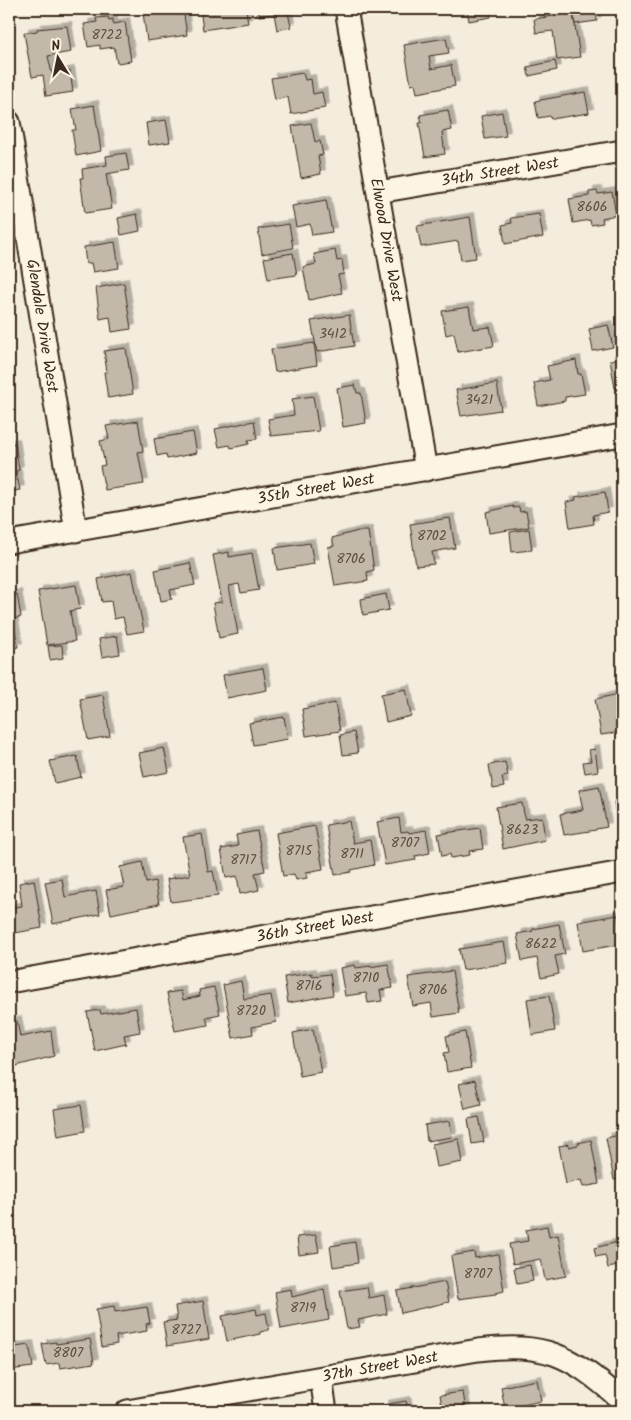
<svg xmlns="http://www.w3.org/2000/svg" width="631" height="1420" font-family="Kalam,sans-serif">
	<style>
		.building { fill: #c3b9aa; stroke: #3b2a1e; filter: url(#shadow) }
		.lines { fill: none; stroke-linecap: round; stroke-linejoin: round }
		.minor-casing { stroke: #3b2a1e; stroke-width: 25 }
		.minor { stroke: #fcf5e5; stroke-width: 21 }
		.labels { text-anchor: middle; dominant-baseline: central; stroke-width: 5; stroke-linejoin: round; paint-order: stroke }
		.number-label { font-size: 14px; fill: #5d4e41 }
		.street-label { font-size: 16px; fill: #3b2a1e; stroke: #fcf5e5 }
	</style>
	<defs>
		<filter id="shadow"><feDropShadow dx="4.5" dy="-4.5" stdDeviation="0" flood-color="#0004"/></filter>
	</defs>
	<rect width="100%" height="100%" fill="#f4eddd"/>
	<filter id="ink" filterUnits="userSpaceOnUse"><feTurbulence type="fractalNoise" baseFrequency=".02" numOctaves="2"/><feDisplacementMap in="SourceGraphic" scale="10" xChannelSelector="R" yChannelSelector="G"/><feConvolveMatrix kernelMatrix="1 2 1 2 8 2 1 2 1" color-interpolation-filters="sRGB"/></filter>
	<g filter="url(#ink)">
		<!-- building -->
		<path class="building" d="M168 9H183L187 35 147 41 143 13Z
			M200 9H246L248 23 203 30Z
			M258 9H306L288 12 291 27 277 30 274 14 259 16Z
			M467 9H489L491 17 469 21Z
			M596 10 597 21 575 24 573 13Z
			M573 13 580 57 557 60 553 31 536 33 534 19Z
			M108 17 109 20 113 19V24L125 22 131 61 117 63 114 47 100 49V45L88 47 84 24 97 22 96 18Z
			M67 26 71 52 48 56 52 74 70 71 73 92 46 96 43 75 32 77 24 33 37 31V29Z
			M446 38 449 53 429 56 431 69 451 65 455 86 417 93 415 84 411 85 404 45Z
			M555 61 557 70 529 76 527 67Z
			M303 73 305 80 311 79 313 94 322 92 325 108 291 114 288 97 275 100 271 78Z
			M585 92 589 113 551 119 550 116 538 118 535 101Z
			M94 105 101 151 76 156 72 130H76L72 109Z
			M448 110 452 130 442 132 445 154 425 157 419 123H422L420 115Z
			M502 112 506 136 485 139 481 116Z
			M166 120 170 142 149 145 146 123Z
			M311 123 315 142 320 141 323 155 318 156 321 174 301 178 292 126Z
			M126 153 129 170 106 174 112 209 85 213 80 178H83L82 169 107 165 106 156Z
			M597 191 598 194 612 192 616 215 602 218 603 223 591 225 590 220 573 223 569 199 589 196V192Z
			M326 200 332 232 312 235 310 224 296 227 292 206Z
			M137 214 140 231 121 235 118 218Z
			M539 214 543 237 505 244 502 225 512 223 511 218Z
			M470 217 476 258 461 260 458 241 421 247 417 226Z
			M289 224 293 248 262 254 258 229Z
			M115 242 119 268 93 272 91 263 86 264 84 247Z
			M335 250 337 261 342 260 344 274 338 275 342 293 309 300 303 267 316 264 314 254Z
			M293 253 297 275 268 279 264 258Z
			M124 283 131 329 112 332 110 317 100 319 96 288Z
			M469 307 473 329 490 327 494 346 458 352 454 333 446 335 442 311Z
			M349 315 354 346 317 352 311 321Z
			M608 325 613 347 593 351 589 329Z
			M314 343 317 365 275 372 271 349Z
			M126 348 133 394 108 398 104 372H107L104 351Z
			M622 358V387L615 388 610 360Z
			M576 360 578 374H581L585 394 565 397V401L538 406 534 383 550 380 547 366Z
			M497 383 501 410 461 416 456 390Z
			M355 385 357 393H361L366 423 343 427 337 388Z
			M313 396 319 431 271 436 268 419 294 415 292 399Z
			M138 421 143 451 138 452 144 484 105 490 100 466 105 465 100 441 109 439 106 426Z
			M254 421 257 439 248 440 249 444 231 448 230 445 219 447 215 429Z
			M193 432 197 453 167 459 166 454 157 456 154 439Z
			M15 443 19 470 16 471 20 490 9 492V444Z
			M605 492 608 512 593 515 594 524 570 528 566 502 576 500 575 497Z
			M513 506V508L519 507 520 512 526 511 529 527 489 533 486 512Z
			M450 518 455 548 432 552 434 564 416 566 410 524Z
			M529 529 532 550 512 552 510 532Z
			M358 531H368L374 570 367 572 368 581 335 586 328 547 334 546 332 538Z
			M310 543 314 564 277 570 274 548Z
			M229 552V557L252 553 259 590 241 593 239 584 229 586 238 634 219 638 213 603 222 602 213 555Z
			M190 563 195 585 170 590 172 599 161 601 155 570Z
			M132 572 144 631 127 634 123 617 114 619 111 601 102 602 98 579Z
			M76 585 80 609 70 611 75 641 47 645 38 591Z
			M17 594 21 617 13 619 18 647 9 649V595Z
			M386 594 389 610 363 615 361 599Z
			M117 636 120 654 102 657 99 639Z
			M62 645 63 658 50 660 48 646Z
			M263 668 267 690 227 698 223 675Z
			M406 689 411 716 386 722 381 694Z
			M103 695 110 736 88 740 80 699Z
			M615 695 622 732 601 735 595 699Z
			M335 703 340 731 306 736 302 709Z
			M284 717 288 739 253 745 249 723Z
			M354 732 358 753 343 755 340 735Z
			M164 748 169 772 144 777 139 753Z
			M595 749 598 771 585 773 583 762 591 761 589 750Z
			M77 756 81 777 55 783 50 761Z
			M505 762 508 776 502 777 504 787 493 789 489 765Z
			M599 786 607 827 596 829V830L564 835 560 814 583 810 579 790Z
			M622 801V824L618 825 614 802Z
			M522 803 525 819 542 817 545 840 503 849 496 807Z
			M399 818 401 832 408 831 409 833 426 830 430 853 415 856 416 860 385 865 377 822Z
			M349 821 353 843 370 840 374 865 351 870V872L335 875 326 825Z
			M315 826 323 869 306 872 307 878 296 880 294 874 283 876 276 833Z
			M480 828 483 849 469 851 470 855 451 858 450 854 442 856 438 834Z
			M257 831 265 871 255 873 259 890 240 894 237 876 226 878 221 849 238 846 236 835Z
			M202 834 208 872 213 871 218 896 171 902 167 879 190 875 183 837Z
			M142 862 146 883 155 881 159 904 111 914 106 890 124 887 120 867Z
			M62 879 65 897 96 891 100 914 53 924 45 882Z
			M34 880 42 928 15 933V931L9 932V908L22 906 19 883Z
			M618 915 622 944 583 951 578 922Z
			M559 924 565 954 555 956 559 974 541 978 537 958 522 961 517 934 533 931V929Z
			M504 942 508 963 463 970 459 949Z
			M388 964 393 988 380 990 382 1001 368 1003 366 993 345 996 340 968 355 965 356 968 370 966V967Z
			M452 971 459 1013 433 1017 431 1003 413 1006 408 977Z
			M312 973V976L330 974 333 995 288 1003 284 977Z
			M241 981 244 999 271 995 276 1022 252 1027 253 1034 233 1038 223 985Z
			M214 987 220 1014 206 1017 208 1025 175 1031 167 993 181 991 183 1000 200 996 199 990Z
			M549 996 555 1031 532 1035 527 999Z
			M136 1008 140 1032 124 1035 126 1044 95 1051 87 1012 100 1010 101 1014Z
			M17 1021 20 1037 51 1031 54 1056 16 1066V1064L9 1065V1023Z
			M313 1029 321 1072 300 1076 293 1033Z
			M465 1032 471 1068 447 1072 444 1053 449 1052 446 1036Z
			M475 1080 481 1105 465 1109 459 1084Z
			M81 1105 85 1131 58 1136 54 1109Z
			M479 1117 484 1142 472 1144 468 1119Z
			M450 1121 452 1137 427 1141 425 1125Z
			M620 1135 622 1137V1179L614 1180 606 1138Z
			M459 1139 463 1162 436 1167 432 1144Z
			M591 1140 599 1184 583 1187 581 1180 566 1184 559 1146 569 1144V1147L578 1145V1143Z
			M547 1226 549 1237 558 1235 566 1276 545 1280 541 1259 513 1264 509 1244 528 1241 526 1230Z
			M316 1235 319 1252 299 1255 297 1237Z
			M622 1241V1265L608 1268 605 1255 596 1257 594 1248Z
			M355 1242 358 1263 333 1267 330 1246Z
			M474 1252 475 1258 498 1254 504 1291 496 1293V1294L458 1299 451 1256Z
			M530 1265 533 1281 517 1284 514 1268Z
			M445 1282 449 1302 401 1313 397 1291Z
			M367 1287 369 1298 384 1295 387 1314 358 1320 360 1327 347 1329 340 1291Z
			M291 1289 292 1297 324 1289 329 1320 281 1329 275 1292Z
			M203 1301 209 1339 167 1346 163 1322 177 1320 175 1306Z
			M114 1306 115 1312 147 1307 150 1323 146 1324 147 1331 116 1336 117 1344 102 1347 96 1309Z
			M256 1309 257 1315 266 1313 269 1330 260 1332V1334L227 1341 222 1316Z
			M90 1339 94 1363 60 1368 59 1363 46 1365 42 1344 56 1342V1344Z
			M29 1345 33 1367 9 1370V1348Z
			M537 1380 541 1401 505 1409 501 1387Z
			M463 1392 466 1411H443L440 1395Z
			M406 1401 408 1411H384L383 1405Z"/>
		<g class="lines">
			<defs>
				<path id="minor" d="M346 9 426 470
					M9 122 76 531
					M378 192 622 151
					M9 542 622 435
					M9 982 622 872
					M321 1378 326 1411
					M127 1411 478 1350C545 1342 569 1354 619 1398"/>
			</defs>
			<!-- minor casing -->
			<use href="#minor" class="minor-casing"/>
			<!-- minor -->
			<use href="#minor" class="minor"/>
		</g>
	</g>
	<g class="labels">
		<!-- number labels -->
		<g class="number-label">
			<text x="107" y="35">8722</text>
			<text x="592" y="207">8606</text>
			<text x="333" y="334">3412</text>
			<text x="479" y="400">3421</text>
			<text x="432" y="536">8702</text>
			<text x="351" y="559">8706</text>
			<text x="522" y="830">8623</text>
			<text x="405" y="843">8707</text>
			<text x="299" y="851">8715</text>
			<text x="352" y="854">8711</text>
			<text x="243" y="860">8717</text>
			<text x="541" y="944">8622</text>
			<text x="366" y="978">8710</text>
			<text x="309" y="986">8716</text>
			<text x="433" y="990">8706</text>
			<text x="251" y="1011">8720</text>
			<text x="478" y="1274">8707</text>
			<text x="303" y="1308">8719</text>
			<text x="186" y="1330">8727</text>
			<text x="68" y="1353">8807</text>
		</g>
		<!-- street labels -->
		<g class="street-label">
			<text transform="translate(500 172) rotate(-9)">34th Street West</text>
			<text transform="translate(386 240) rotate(80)">Elwood Drive West</text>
			<text transform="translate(42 326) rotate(81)">Glendale Drive West</text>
			<text transform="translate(316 489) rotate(-10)">35th Street West</text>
			<text transform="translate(315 927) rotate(-10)">36th Street West</text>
			<text transform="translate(380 1367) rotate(-10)">37th Street West</text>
		</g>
	</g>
	<!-- margin -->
	<rect width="631" height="1420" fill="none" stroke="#fcf5e5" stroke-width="30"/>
	<rect x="15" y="15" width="601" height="1390" fill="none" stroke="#3b2a1e" stroke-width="2" filter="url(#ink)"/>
	<!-- north arrow -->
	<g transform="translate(58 58) rotate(350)" stroke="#fcf5e5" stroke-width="4" paint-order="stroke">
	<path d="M0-4L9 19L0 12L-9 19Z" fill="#3b2a1e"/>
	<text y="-8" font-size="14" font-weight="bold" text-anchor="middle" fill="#3b2a1e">N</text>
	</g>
</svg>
